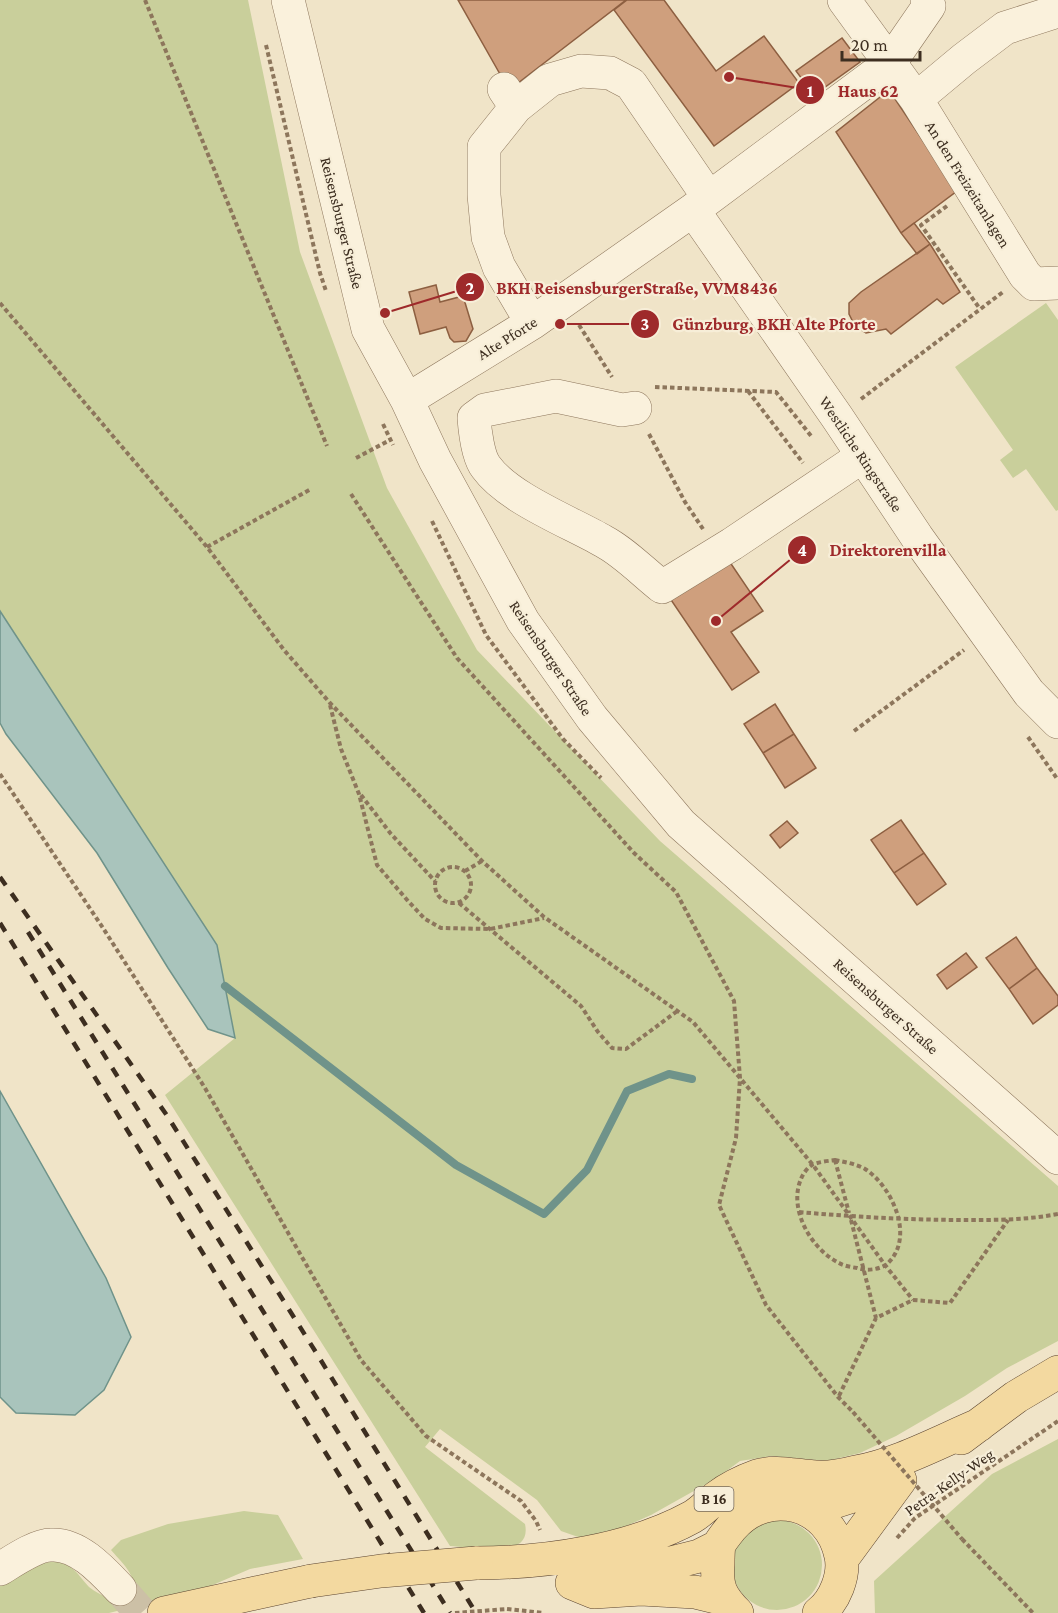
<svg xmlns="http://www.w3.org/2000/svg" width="1058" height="1613" font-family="'Crimson Pro',serif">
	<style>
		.green { fill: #c9cf9b }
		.water { fill: #a9c4bc; stroke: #6f938a; stroke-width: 1.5 }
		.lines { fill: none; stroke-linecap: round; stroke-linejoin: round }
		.stream { stroke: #6f938a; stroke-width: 8 }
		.building { fill: #cf9f7d; stroke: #8d5f41; stroke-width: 1.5 }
		.minor-tunnel { stroke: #ccc0a6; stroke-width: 33; stroke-dasharray: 33 16; stroke-linecap: butt }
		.minor-casing { stroke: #8d765c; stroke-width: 34 }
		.major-casing { stroke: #5b4430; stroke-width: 34 }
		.path { stroke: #8d765c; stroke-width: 4; stroke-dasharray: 4.5 3; stroke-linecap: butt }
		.minor { stroke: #faf1dc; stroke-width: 33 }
		.major { stroke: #f3d9a0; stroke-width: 33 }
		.rail { stroke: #3d2e20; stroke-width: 4.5; stroke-dasharray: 10 10; stroke-linecap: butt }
		.major-bridge-casing { stroke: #5b4430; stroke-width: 34; stroke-linecap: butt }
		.path-bridge { stroke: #8d765c; stroke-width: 4; stroke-dasharray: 4.5 3; stroke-linecap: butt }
		.major-bridge { stroke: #f3d9a0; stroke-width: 33 }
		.labels { text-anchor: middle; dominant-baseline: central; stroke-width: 4.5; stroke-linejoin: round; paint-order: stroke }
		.shield { fill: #f7eed8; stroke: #756857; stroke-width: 1.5 }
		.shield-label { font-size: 15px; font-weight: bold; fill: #3d2e20 }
		.street-label { font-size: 16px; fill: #3d2e20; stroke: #f7eed8 }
		.leader { fill: none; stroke: #9e2a2b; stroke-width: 2 }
		.callout-dot { fill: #9e2a2b; stroke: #f7eed8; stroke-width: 2 }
		.mark-label { font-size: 18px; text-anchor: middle; font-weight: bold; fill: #fff }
		.callout-label { font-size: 18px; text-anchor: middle; font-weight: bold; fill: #9e2a2b; stroke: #f7eed8; stroke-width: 4.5; stroke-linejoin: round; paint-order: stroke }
	</style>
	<rect width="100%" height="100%" fill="#f0e4c8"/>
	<!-- green -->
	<path class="green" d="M0 0H248L300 252 387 488 477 650 660 841 1058 1186V1341L1007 1368 965 1396 896 1436 860 1453 827 1461 771 1456 740 1461 717 1478 651 1515 606 1535 581 1538 561 1531 537 1500 440 1429 425 1447 525 1524C533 1561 472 1547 450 1546L165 1095 235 1038 217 945 0 611Z
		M1046 303 1058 320V510L1056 511 1026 469 1013 478 1000 460 1013 450 955 367Z
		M1058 1439V1613H875L874 1581 992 1474Z
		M244 1511 278 1515 303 1559 250 1569 201 1590 109 1613H0V1586C18 1573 53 1550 73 1569 79 1574 83 1581 89 1587 95 1592 103 1595 109 1599L133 1590C136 1574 121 1562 111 1550L121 1540 168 1524Z
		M732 1565a45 45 0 1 1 90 0a45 45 0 1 1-90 0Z"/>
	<!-- water -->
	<path class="water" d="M0 611 217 945 235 1038 208 1029 168 968 97 853 6 734 0 723Z
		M0 1091 106 1278 131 1337 104 1390 75 1415 16 1413 0 1397Z"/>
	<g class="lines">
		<!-- stream -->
		<path class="stream" d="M225 986 456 1165 544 1214 587 1170 627 1091 669 1074 692 1079"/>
	</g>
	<!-- building -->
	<path class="building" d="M458 0H626L509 90Z
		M627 0H664L716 71 764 36 799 83 714 146 614 10Z
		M842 38 860 62 814 95 796 71Z
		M889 90 957 191 901 233 836 132Z
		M914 223 930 244 917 254 901 233Z
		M930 244 960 292 943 304 937 299 891 334 886 329 866 333 855 326 849 314V303L861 292Z
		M436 285 440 302 463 296 473 329 466 341 454 342 450 338 446 327 420 334 409 292Z
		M723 552 763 611 731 632 759 672 732 690 665 591Z
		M775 704 794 734 763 753 744 724Z
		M794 734 816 768 785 788 763 753Z
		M901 820 924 853 894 873 871 840Z
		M787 821 798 833 780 848 770 835Z
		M924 853 946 884 917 905 894 873Z
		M1016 937 1037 968 1009 989 986 958Z
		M966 953 977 967 947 989 937 975Z
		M1037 968 1058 996V1005L1033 1024 1009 989Z"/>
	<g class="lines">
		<!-- minor-tunnel -->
		<path class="minor-tunnel" d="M120 1589 141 1613"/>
		<defs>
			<path id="minor" d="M288 0 368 329 407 400 435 460 523 621 592 718 681 824 1058 1158
				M844 0 916 99 1025 275 1034 284 1058 283
				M504 89 516 107 550 80 581 71 610 73 631 84 709 198
				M916 99 964 59 1005 28 1058 11
				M516 107 484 147V195L488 237 499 267 532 323
				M693 210 837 417 917 537 1029 693 1058 722
				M407 400 532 323 693 210 889 64 929 6 927 0
				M635 408 622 410 556 396 485 410 474 418C475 431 478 457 486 467 508 498 570 522 603 541 624 552 643 572 662 587L732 544 863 456
				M0 1569C13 1561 36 1545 51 1545 78 1543 103 1571 120 1589"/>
			<path id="major" d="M961 1438 1016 1397 1058 1372
				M809 1510 896 1482
				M842 1559 900 1480
				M476 1563C545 1563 630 1551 692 1517 701 1512 709 1503 717 1497 729 1488 743 1481 757 1476 776 1470 796 1476 816 1477 828 1478 844 1475 856 1472 897 1465 941 1441 979 1425
				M578 1575 615 1567 671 1563 699 1556 719 1546
				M572 1583 594 1592 641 1589 695 1592 724 1599
				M164 1613 311 1581
				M737 1613C721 1597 716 1587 718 1564 718 1558 718 1551 719 1545 722 1539 728 1532 732 1527 768 1486 830 1502 841 1556 845 1575 835 1601 819 1613"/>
		</defs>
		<!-- minor casing -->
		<use href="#minor" class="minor-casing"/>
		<!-- major casing -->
		<use href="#major" class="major-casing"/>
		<!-- path -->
		<path class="path" d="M145 0 327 446
			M266 45 320 273 326 291
			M947 206 921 225 980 309
			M0 303 207 547 284 650 330 703 482 861 544 917 693 1022 813 1165 885 1265 913 1300
			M579 325 612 377
			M655 387 776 392 812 437
			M748 391 803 463
			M861 399 1003 292
			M383 424 393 445
			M649 434 685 502 703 529
			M356 458 390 440
			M351 494 457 658 634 853 676 892 734 1001 740 1078 736 1138 719 1205 766 1305 838 1397 853 1412
			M432 521 486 635 563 739 601 778
			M207 547 311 489
			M330 705 341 749 359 794 377 865 408 901 425 919 441 928 490 929 544 918
			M854 731 964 650
			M1028 737 1058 780
			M0 774 103 928 205 1088 361 1360 426 1436 521 1501 536 1521 540 1530
			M361 795 391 834 435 881
			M435 885a18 18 0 1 1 36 0a18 18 0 1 1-36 0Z
			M465 871 482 861
			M459 903 581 1006 598 1032 612 1048 626 1049 676 1012
			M835 1160C845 1162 856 1164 865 1169 892 1186 916 1238 887 1264 879 1270 866 1271 857 1268 851 1267 844 1266 839 1263 811 1249 788 1209 801 1179 803 1174 807 1168 812 1165 818 1162 828 1161 835 1160Z
			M835 1160 849 1213
			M799 1212C855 1217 910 1220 966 1220 997 1220 1027 1220 1058 1214
			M851 1220 876 1318
			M839 1396 876 1318 913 1300 950 1303 1008 1220
			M897 1538 915 1518 1058 1421
			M962 1539 1033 1613
			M507 1609 544 1613"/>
		<!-- minor -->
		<use href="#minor" class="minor"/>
		<!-- major -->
		<use href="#major" class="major"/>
		<!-- rail -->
		<path class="rail" d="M0 877 168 1117 317 1354 476 1613
			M0 923 424 1613
			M28 932 450 1613"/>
		<defs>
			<path id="major-bridge" d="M311 1581 381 1571 476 1563"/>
		</defs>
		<!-- major-bridge casing -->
		<use href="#major-bridge" class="major-bridge-casing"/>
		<!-- path-bridge -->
		<path class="path-bridge" d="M853 1412 962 1539
			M455 1613 507 1609"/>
		<!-- major-bridge -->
		<use href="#major-bridge" class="major-bridge"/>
	</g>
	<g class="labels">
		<!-- shield labels -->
		<rect class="shield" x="694.5" y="1487" width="39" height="24" rx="4.5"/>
		<g class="shield-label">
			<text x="714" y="1499">B 16</text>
		</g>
		<!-- street labels -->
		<g class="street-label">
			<text transform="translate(968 184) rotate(58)">An den Freizeitanlagen</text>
			<text transform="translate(342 223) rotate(76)">Reisensburger Straße</text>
			<text transform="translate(507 338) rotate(-32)">Alte Pforte</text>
			<text transform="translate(861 454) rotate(56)">Westliche Ringstraße</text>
			<text transform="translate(551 658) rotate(56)">Reisensburger Straße</text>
			<text transform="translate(886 1006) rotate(42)">Reisensburger Straße</text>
			<text transform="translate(949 1482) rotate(-35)">Petra-Kelly-Weg</text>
		</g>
	</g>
	<!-- callouts -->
	<path class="leader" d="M729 77L810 90M385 313L470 287M560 324L645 324M716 621L802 550"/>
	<g class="callout-dot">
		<circle cx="729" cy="77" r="6"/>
		<circle cx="385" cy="313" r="6"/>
		<circle cx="560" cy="324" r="6"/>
		<circle cx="716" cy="621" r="6"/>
		<circle cx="810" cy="90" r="15"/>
		<circle cx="470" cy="287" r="15"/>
		<circle cx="645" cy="324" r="15"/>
		<circle cx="802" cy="550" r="15"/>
	</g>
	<g class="mark-label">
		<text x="810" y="97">1</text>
		<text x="470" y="294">2</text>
		<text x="645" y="330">3</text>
		<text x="802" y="556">4</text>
	</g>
	<g class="callout-label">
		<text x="868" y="97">Haus 62</text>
		<text x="637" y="294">BKH ReisensburgerStraße, VVM8436</text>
		<text x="774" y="330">Günzburg, BKH Alte Pforte</text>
		<text x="888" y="556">Direktorenvilla</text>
	</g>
	<!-- scale -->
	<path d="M842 51v9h78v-9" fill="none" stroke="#3d2e20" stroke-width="3"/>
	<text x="851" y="51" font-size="18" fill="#3d2e20" stroke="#f7eed8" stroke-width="4.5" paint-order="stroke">20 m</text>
</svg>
